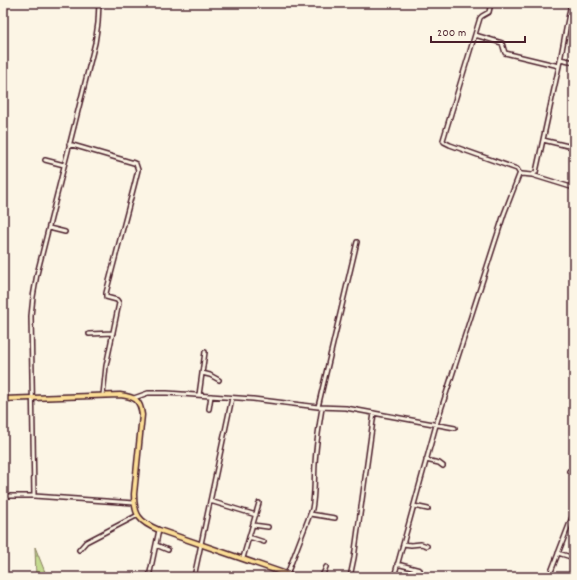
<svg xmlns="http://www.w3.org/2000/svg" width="577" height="580" font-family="Dekko,sans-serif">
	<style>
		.forest { fill: url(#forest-firs); stroke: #877c5d }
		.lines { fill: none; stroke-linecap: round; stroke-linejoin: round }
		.minor-casing { stroke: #4a1f2b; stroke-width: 6 }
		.major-casing { stroke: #4a1f2b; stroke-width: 7 }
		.minor { stroke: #fcf5e5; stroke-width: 3 }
		.major { stroke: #fcde96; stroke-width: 4 }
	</style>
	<defs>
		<pattern id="forest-firs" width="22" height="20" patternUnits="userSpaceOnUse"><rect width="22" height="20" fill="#c4da8f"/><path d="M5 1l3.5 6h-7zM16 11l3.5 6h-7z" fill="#aabb7c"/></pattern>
	</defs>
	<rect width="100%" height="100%" fill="#fcf5e5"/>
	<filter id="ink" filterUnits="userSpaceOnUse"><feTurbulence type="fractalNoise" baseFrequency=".025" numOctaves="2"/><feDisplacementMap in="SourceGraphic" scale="8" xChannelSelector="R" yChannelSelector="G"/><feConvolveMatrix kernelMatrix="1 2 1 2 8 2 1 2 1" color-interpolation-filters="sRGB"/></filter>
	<g filter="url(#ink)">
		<!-- forest -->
		<path class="forest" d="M35 547 47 577H36Z"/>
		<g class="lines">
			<defs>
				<path id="minor" d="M491 3 489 12 482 16 480 18 443 140 444 142 450 145 517 169 520 174
					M475 35 502 43 505 53 559 66
					M560 59 574 62
					M543 140 568 146
					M69 144 134 163 136 164 138 170 134 186 106 293V297L117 300 119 303 106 366 103 395
					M45 160 64 165
					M532 175 574 188
					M49 228 65 232
					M89 334 113 333
					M202 373 210 375 219 380
					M199 395 205 352
					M134 398 148 393H167L253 399 318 407 346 408 455 428
					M318 407 357 242
					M209 409 211 396
					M426 460 439 463 443 466
					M569 471 574 473
					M3 496H34L134 503
					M34 496 31 316 33 297 37 274 95 43 98 23 99 3
					M210 501 256 515
					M414 506 428 509
					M310 514 335 518
					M253 525 268 527
					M249 537 264 542
					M403 544 411 545 421 544 427 546
					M156 545 168 550
					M79 550 86 542 138 515
					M558 553 574 558
					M243 558 259 503
					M397 564 420 570
					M149 577 159 530
					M194 577 232 398
					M286 577 312 509C315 494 314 479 315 464 316 445 319 426 322 408
					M321 577 324 572 326 567
					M350 577 354 558 374 413
					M394 577 436 425 504 214 519 175 522 174 532 175 536 172 559 66 571 3
					M549 577 574 512"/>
				<path id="major" d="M3 399 120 395C135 397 140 399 142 415L134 494C134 515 139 522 159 530L295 577"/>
			</defs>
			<!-- minor casing -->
			<use href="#minor" class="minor-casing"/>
			<!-- major casing -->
			<use href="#major" class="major-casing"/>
			<!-- minor -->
			<use href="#minor" class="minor"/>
			<!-- major -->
			<use href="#major" class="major"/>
		</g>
	</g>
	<!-- margin -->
	<rect width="577" height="580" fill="none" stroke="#fcf5e5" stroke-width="16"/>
	<rect x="8" y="8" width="561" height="564" fill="none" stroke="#4a1f2b" stroke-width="1.5" filter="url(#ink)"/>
	<!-- scale -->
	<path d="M431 36v6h94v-6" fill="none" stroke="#4a1f2b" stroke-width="2"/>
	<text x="437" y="36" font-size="12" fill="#4a1f2b" stroke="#fcf5e5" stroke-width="3" paint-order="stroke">200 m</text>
</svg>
